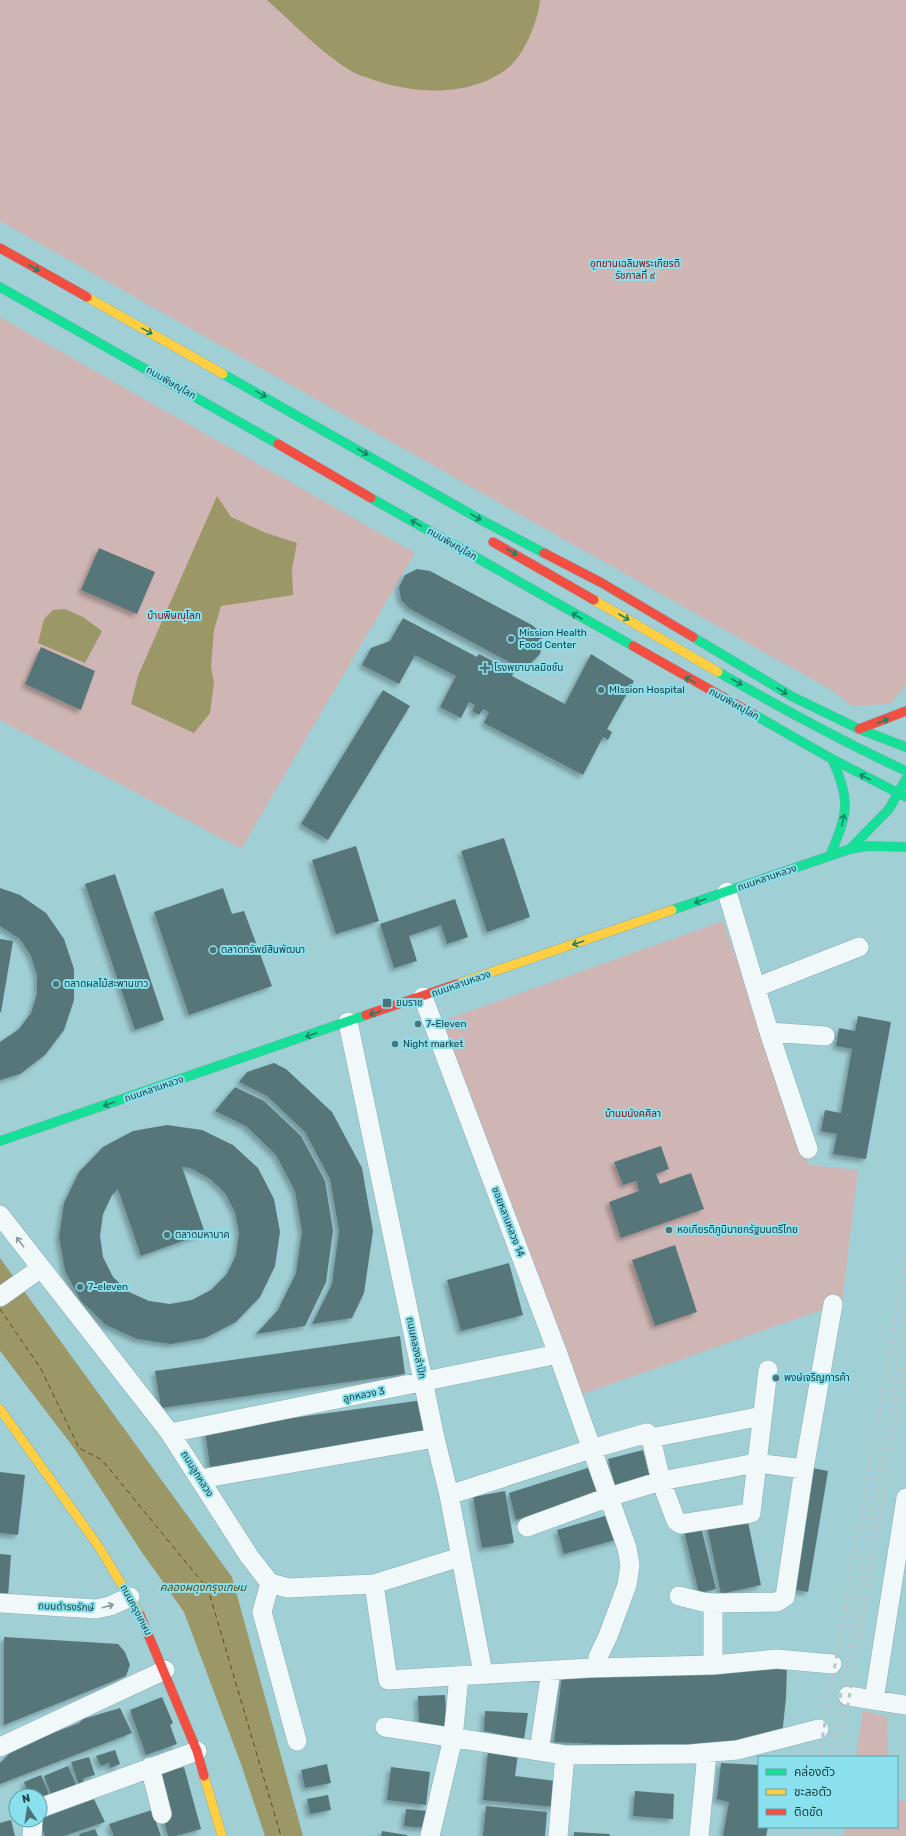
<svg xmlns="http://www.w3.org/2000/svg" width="906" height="1836" font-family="Rubik,'Noto Sans Thai',sans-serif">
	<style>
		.green { fill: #cfb6b4 }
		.water { fill: #9c9767 }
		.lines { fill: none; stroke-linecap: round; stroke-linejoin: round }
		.ferry { stroke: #5f4a12; stroke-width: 1; stroke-dasharray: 5 4; stroke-linecap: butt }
		.building { fill: #57767a; fill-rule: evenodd; filter: url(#shadow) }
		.street-casing { stroke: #87adb2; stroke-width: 20 }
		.fast-casing { stroke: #87adb2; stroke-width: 10 }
		.slow-casing { stroke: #87adb2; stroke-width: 10 }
		.jam-casing { stroke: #87adb2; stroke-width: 10 }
		.street { stroke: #f1f8f9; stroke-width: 19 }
		.fast { stroke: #16e098; stroke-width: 9 }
		.slow { stroke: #ffcf43; stroke-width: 9 }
		.jam { stroke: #f24e42; stroke-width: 9 }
		.rail { stroke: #b9c6c8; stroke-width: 3; stroke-dasharray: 5 5; stroke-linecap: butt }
		.oneway { stroke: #1a8167 }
		.oneway2 { stroke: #879da0 }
		.poi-dot { fill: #4b7379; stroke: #8ae0ec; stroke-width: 1.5 }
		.labels { text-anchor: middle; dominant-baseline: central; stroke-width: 4; stroke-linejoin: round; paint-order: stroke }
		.park-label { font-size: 10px; fill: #860f11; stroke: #8ae0ec }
		.street-label { font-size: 10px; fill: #1d4247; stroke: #8ae0ec }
		.poi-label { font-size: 10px; fill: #1d4247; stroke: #8ae0ec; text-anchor: start }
		.water-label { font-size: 11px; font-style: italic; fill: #5f4a12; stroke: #8ae0ec }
	</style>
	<defs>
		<filter id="shadow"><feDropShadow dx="-3.5" dy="3.5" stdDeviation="2" flood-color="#0004"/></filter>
	</defs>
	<rect width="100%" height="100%" fill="#a0cfd6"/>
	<!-- green -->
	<path class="green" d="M0 0H906V685L890 704 852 706 831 690 0 221Z
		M0 317 415 553 241 849 0 720Z
		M723 921 809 1165 858 1170 842 1303 577 1396 439 1022Z
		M863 1710 887 1717 888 1757H856Z
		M897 1799 906 1802V1836H844L845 1827H897Z"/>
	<!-- water -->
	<path class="water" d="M267 0H540C538 21 525 54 508 68 470 98 413 94 371 79 364 76 357 75 351 71 320 52 294 24 267 0Z
		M217 496 231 517 266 533 297 543 292 569 293 595 221 606 214 630 211 667 214 683 210 713 194 733 131 704 138 676Z
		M65 609 83 617 102 631 85 663 38 643 44 619 53 610Z
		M0 1258 232 1577 303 1836H265L241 1764 184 1612 141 1551 74 1448 0 1351Z"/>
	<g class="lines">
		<!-- ferry -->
		<path class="ferry" d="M0 1309 41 1369 79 1448 102 1460 208 1589 281 1836"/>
	</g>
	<!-- building -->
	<path class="building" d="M99 548 155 572 137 614 81 590Z
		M417 569 430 571 532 625 537 629 543 641 540 654 531 663 524 665 511 663 410 609 401 600 399 587 405 575Z
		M403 618 477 657 479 654 514 672 512 676 565 704 591 654 634 681 607 729 612 732 608 740 603 737 583 775 484 723 489 712 483 709 479 715 472 711 475 705 469 702 461 718 440 707 456 676 415 655 399 684 362 665 371 648 390 641Z
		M41 647 95 671 81 710 25 684Z
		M383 690 410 706 328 840 301 824Z
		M504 838 530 917 487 932 461 851Z
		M356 846 379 921 336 934 312 860Z
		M115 874 164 1020 135 1030 85 884Z
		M0 888 20 895 46 913 64 939 74 969V1000L64 1030 45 1055 20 1074 0 1080V1042L19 1029 31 1013 37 994V975L31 956 20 939 0 926Z
		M223 888 232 914 244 911 272 986 189 1015 154 912Z
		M455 899 468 937 447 944 441 925 409 936 417 961 394 968 380 924Z
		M0 939 13 941 1 1012H0Z
		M858 1016 891 1022 866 1159 833 1154 837 1134 821 1131 825 1110 841 1113 852 1049 836 1046 839 1028 855 1031Z
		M274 1063 286 1069 332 1112 362 1168 373 1231 364 1293 352 1318 312 1324 332 1284 339 1231 330 1179 305 1132 267 1096 239 1082 247 1072Z
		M235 1087 264 1101 301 1136 325 1181 333 1231 326 1282 305 1326 256 1334 278 1310 296 1273 302 1232 295 1191 276 1155 246 1126 215 1111Z
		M167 1125 202 1130 233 1145 258 1168 274 1199 280 1232 275 1266 260 1297 236 1322 205 1338 171 1344 137 1339 106 1325 81 1301 65 1271 59 1237 64 1203 79 1172 103 1147 133 1131ZM182 1167 190 1168 209 1178 225 1193 235 1212 239 1233 236 1255 227 1274 211 1290 192 1300 170 1304 149 1301 129 1292 113 1277 103 1257 100 1236 103 1214 112 1195 118 1189 141 1256 205 1233Z
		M661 1146 669 1169 656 1174 660 1184 691 1173 704 1209 621 1238 609 1202 639 1191 636 1181 623 1185 614 1162Z
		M675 1245 697 1312 655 1326 632 1260Z
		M509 1263 523 1315 461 1331 447 1280Z
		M400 1336 405 1374 161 1408 155 1371Z
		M423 1400 428 1436 210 1467 205 1430Z
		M643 1450 650 1478 615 1486 608 1459Z
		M594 1466 603 1495 516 1520 509 1493Z
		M812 1468 828 1471 808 1592 792 1589Z
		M0 1472 25 1475 18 1535 0 1533Z
		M505 1491 514 1543 482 1548 473 1497Z
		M612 1514 619 1539 564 1554 557 1530Z
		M747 1517 761 1585 721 1594 707 1526Z
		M701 1527 716 1589 699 1593 684 1531Z
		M0 1554 11 1555 8 1597H0Z
		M4 1637 118 1644 125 1652 130 1665 126 1676 4 1725Z
		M787 1664 786 1698 782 1735 738 1747H659L554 1742 562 1675Z
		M445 1695 447 1727 419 1728 418 1696Z
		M162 1697 173 1723 170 1725 177 1744 146 1755 130 1710Z
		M120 1708 132 1733 0 1784V1763L16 1747 79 1723 83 1719Z
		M485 1711 528 1713 524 1739 484 1731Z
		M115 1750 120 1764 110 1768 109 1763 101 1766 96 1756Z
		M488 1751 518 1754 515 1776 556 1781 554 1807 483 1800Z
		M89 1757 95 1775 84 1778 82 1784 79 1785 71 1762Z
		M721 1763 759 1765V1827H768L766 1836H723L729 1802 717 1799Z
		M327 1764 331 1783 305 1788 301 1770Z
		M68 1766 77 1787 51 1794 44 1776Z
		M184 1767 201 1829 176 1836H168L152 1774Z
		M391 1767 430 1772 426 1805 387 1800Z
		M41 1775 49 1794 40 1797 29 1796 24 1782Z
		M635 1791 674 1794 673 1819 633 1816Z
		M328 1795 331 1810 310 1814 307 1799Z
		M94 1799 105 1822 64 1836H45L39 1820 40 1819Z
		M486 1806 547 1812 545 1836H483Z
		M406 1809 428 1811 425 1828 404 1826Z
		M152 1810 161 1836H114L109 1824Z
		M11 1820 15 1836H0V1823Z
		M95 1829 98 1836H80L79 1834Z
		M382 1831 407 1835V1836H381Z
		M574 1832 610 1834 609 1836H574Z"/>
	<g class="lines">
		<defs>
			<path id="street" d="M727 892 769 1032 808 1149
				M757 987 859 947
				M423 997 558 1354 627 1548 630 1565 627 1585 608 1636 598 1657V1668
				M348 1022 435 1438 449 1495 483 1673
				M769 1032 825 1036
				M0 1215 170 1433 249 1556 270 1583 288 1588 374 1584 460 1557
				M0 1297 41 1268
				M170 1433 558 1354
				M651 1438 762 1416
				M200 1479 435 1438
				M449 1495 591 1449 647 1433 651 1438 661 1481 676 1521 681 1524 751 1513 768 1370
				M527 1527 609 1497 661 1481 756 1463 804 1469
				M270 1583 262 1612 297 1741
				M374 1584 388 1680 590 1668 713 1665 777 1659 832 1664
				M679 1596 703 1602 713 1603 777 1602 785 1597 804 1469 833 1304
				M0 1603 96 1609 110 1606 130 1597
				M713 1603V1665
				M848 1696 906 1705
				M874 1700 906 1498
				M385 1727 565 1755 690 1754 737 1750 819 1729
				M0 1747 165 1670
				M539 1751 551 1671
				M150 1767 162 1814
				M40 1808 197 1751
				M32 1836 33 1820
				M430 1836 453 1738 459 1676
				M558 1836 565 1755
				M699 1836 707 1753"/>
			<path id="fast" d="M0 287 278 444
				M223 374 483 521 544 553
				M371 498 633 646
				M693 637 793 697 859 729 906 747
				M718 672C780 707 841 741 906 771
				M753 714 832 759 906 797
				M850 849 868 846 906 847
				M830 856C847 814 852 802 832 759
				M672 910 850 849 889 809 906 779
				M0 1141 366 1015"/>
			<path id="slow" d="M87 297 223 374
				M594 600 718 672
				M457 984 672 910
				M0 1409 99 1547 140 1615
				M204 1776 222 1836"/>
			<path id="jam" d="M0 248 87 297
				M278 444 371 498
				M493 542 594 600
				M544 553 602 583 693 637
				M633 646 753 714
				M859 729 906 711
				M366 1015 457 984
				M140 1615 197 1751 204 1776"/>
		</defs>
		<!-- street casing -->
		<use href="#street" class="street-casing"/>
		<!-- fast casing -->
		<use href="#fast" class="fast-casing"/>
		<!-- slow casing -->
		<use href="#slow" class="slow-casing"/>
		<!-- jam casing -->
		<use href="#jam" class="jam-casing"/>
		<!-- street -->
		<use href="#street" class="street"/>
		<!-- fast -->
		<use href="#fast" class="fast"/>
		<!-- slow -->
		<use href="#slow" class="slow"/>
		<!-- jam -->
		<use href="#jam" class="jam"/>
		<!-- rail -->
		<path class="rail" d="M819 1757 906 1257
			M830 1757 906 1318
			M839 1757 906 1364
			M805 1836 806 1827
			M817 1836 818 1827
			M826 1836 827 1827"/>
	</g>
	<!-- one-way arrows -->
	<defs><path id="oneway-shaft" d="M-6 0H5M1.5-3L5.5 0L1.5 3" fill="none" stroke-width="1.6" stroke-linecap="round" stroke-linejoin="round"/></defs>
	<g class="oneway">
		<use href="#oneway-shaft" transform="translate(34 268) rotate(30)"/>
		<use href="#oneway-shaft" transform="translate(147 331) rotate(29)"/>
		<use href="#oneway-shaft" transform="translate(261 394) rotate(29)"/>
		<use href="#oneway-shaft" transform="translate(363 452) rotate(30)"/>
		<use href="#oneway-shaft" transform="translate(476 517) rotate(30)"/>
		<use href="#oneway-shaft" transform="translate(416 523) rotate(-150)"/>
		<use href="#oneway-shaft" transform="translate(512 552) rotate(30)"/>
		<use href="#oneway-shaft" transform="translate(577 616) rotate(-150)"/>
		<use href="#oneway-shaft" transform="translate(624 617) rotate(30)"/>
		<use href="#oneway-shaft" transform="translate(690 680) rotate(-151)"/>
		<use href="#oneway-shaft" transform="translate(737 682) rotate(30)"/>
		<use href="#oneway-shaft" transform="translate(782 691) rotate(31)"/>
		<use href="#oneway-shaft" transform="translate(883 721) rotate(-21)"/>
		<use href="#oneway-shaft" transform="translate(865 777) rotate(-153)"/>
		<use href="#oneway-shaft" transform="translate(843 820) rotate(-78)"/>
		<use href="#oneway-shaft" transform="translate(700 901) rotate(161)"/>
		<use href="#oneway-shaft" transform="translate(578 943) rotate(161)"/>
		<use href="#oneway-shaft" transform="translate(375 1013) rotate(161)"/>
		<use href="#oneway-shaft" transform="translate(311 1035) rotate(161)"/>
		<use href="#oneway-shaft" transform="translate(109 1104) rotate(161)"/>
	</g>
	<g class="oneway2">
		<use href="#oneway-shaft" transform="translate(20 1242) rotate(-127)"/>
		<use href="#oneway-shaft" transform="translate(108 1606) rotate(-16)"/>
	</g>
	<!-- markers -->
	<g class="poi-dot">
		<circle cx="511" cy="639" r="4"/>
		<path d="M483 662h4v4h4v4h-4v4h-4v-4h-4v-4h4z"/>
		<circle cx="601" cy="690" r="4"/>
		<circle cx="213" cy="950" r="4"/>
		<circle cx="56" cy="984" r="4"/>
		<rect x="382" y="998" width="10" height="10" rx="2"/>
		<circle cx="418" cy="1024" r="4"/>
		<circle cx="395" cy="1044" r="4"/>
		<circle cx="669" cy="1230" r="4"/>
		<circle cx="167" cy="1235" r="4"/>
		<circle cx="80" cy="1287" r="4"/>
		<circle cx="776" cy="1378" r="4"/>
	</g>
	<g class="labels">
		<!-- park labels -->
		<g class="park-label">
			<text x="635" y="264">อุทยานเฉลิมพระเกียรติ<tspan x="635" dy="12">รัชกาลที่ ๙</tspan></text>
			<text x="174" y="616">บ้านพิษณุโลก</text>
			<text x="633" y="1114">บ้านมนังคศิลา</text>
		</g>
		<!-- street labels -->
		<g class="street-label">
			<text transform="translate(171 383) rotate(30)">ถนนพิษณุโลก</text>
			<text transform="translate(452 544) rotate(30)">ถนนพิษณุโลก</text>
			<text transform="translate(734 704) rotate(29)">ถนนพิษณุโลก</text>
			<text transform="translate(767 878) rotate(-19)">ถนนหลานหลวง</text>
			<text transform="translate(461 984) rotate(-19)">ถนนหลานหลวง</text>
			<text transform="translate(154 1089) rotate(-19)">ถนนหลานหลวง</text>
			<text transform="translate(508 1222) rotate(69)">ซอยหลานหลวง 14</text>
			<text transform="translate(416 1348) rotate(78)">ถนนคลองลำปัก</text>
			<text transform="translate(364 1395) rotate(-11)">ลูกหลวง 3</text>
			<text transform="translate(197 1474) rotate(58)">ถนนลูกหลวง</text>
			<text transform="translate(66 1607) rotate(2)">ถนนดำรงรักษ์</text>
			<text transform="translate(136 1610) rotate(62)">ถนนกรุงเกษม</text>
		</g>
		<!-- poi labels -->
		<g class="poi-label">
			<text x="519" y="633">Mission Health<tspan x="519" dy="12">Food Center</tspan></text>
			<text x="494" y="668">โรงพยาบาลมิชชั่น</text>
			<text x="609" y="690">MIssion Hospital</text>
			<text x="221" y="950">ตลาดทรัพย์สินพัฒนา</text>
			<text x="64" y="984">ตลาดผลไม้สะพานขาว</text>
			<text x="396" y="1003">ยมราช</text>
			<text x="426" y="1024">7-Eleven</text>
			<text x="403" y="1044">Night market</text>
			<text x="677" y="1230">หอเกียรติภูมินายกรัฐมนตรีไทย</text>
			<text x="175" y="1235">ตลาดมหานาค</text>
			<text x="88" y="1287">7-eleven</text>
			<text x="784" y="1378">พงษ์เจริญการค้า</text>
		</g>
		<!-- water labels -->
		<g class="water-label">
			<text x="203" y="1587">คลองผดุงกรุงเกษม</text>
		</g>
	</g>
	<!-- legend -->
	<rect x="758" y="1756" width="140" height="72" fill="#8ae0ec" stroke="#5ea1aa"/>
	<rect x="766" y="1769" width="20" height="6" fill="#16e098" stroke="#5ea1aa"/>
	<text x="794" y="1776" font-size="12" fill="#1d4247">คล่องตัว</text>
	<rect x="766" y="1789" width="20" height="6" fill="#ffcf43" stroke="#5ea1aa"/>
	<text x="794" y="1796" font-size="12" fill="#1d4247">ชะลอตัว</text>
	<rect x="766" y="1809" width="20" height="6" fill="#f24e42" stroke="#5ea1aa"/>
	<text x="794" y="1816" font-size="12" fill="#1d4247">ติดขัด</text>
	<!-- north arrow -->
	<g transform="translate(28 1808) rotate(348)"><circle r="19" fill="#8ae0ec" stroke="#5ea1aa"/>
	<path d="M0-3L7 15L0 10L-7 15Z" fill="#4b7379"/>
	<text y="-6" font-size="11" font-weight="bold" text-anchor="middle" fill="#1d4247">N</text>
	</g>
</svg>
